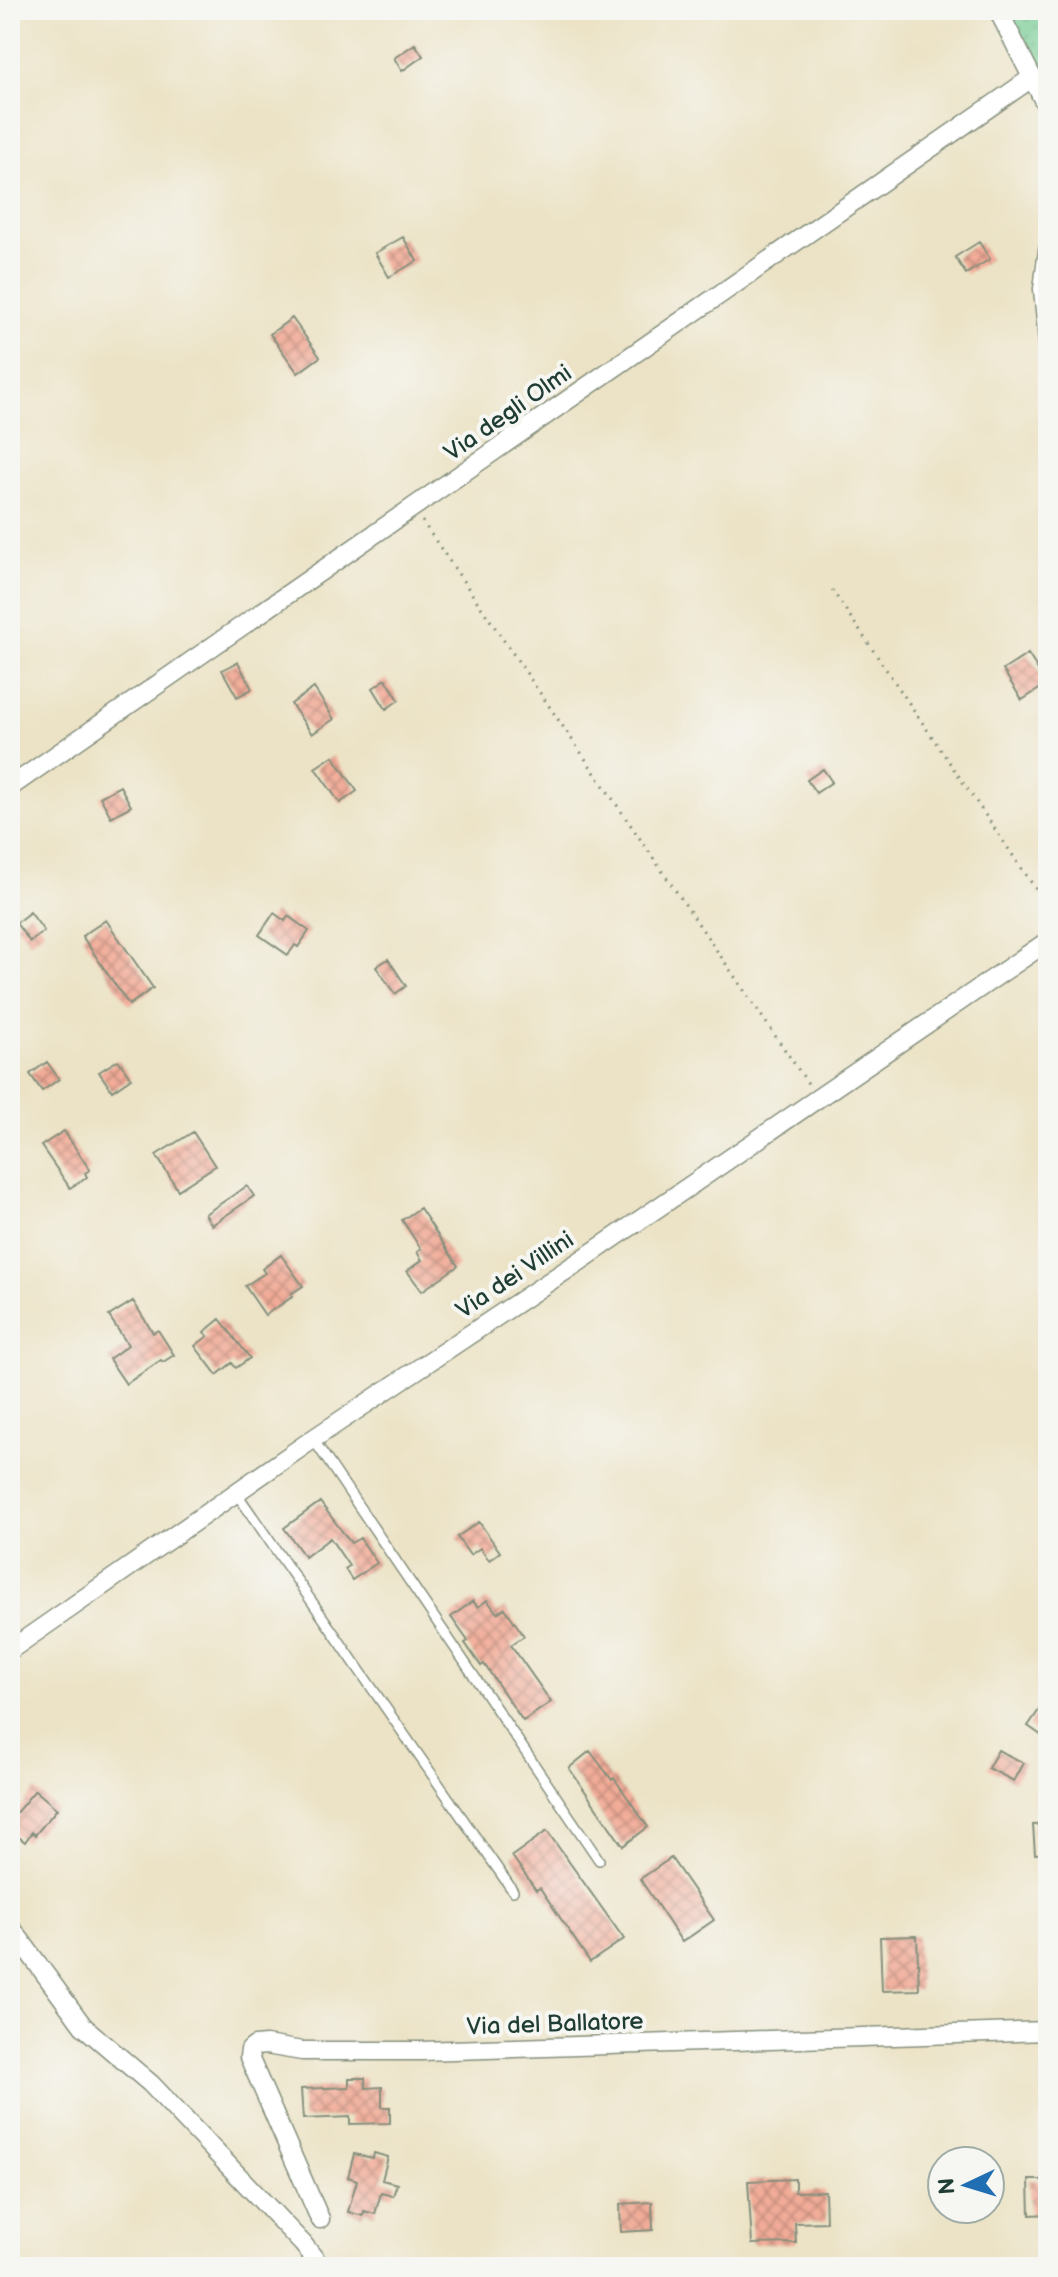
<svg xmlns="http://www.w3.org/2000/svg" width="1058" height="2277" font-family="'Balsamiq Sans',sans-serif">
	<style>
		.grass { fill: url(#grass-dots); stroke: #488463; stroke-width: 2 }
		.building { fill: url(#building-cross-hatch) }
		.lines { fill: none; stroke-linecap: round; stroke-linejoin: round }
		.service-casing { stroke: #86907d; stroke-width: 12 }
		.minor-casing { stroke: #86907d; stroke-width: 21 }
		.path { stroke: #86907d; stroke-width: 3; stroke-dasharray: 2 6; stroke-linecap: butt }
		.service { stroke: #fff; stroke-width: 9 }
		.minor { stroke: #fff; stroke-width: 18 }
		.labels { text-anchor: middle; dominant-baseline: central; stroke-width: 8; stroke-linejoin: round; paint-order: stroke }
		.street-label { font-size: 24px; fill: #1f3d34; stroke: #f6f6f2 }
	</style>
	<defs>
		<pattern id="grass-dots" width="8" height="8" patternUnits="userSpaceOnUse" patternTransform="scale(2)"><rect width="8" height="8" fill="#72cb92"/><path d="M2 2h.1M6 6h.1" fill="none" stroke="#5da678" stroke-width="1.8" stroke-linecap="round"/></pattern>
		<pattern id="building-cross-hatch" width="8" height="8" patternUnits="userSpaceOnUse" patternTransform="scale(2)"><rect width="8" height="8" fill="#f2ac98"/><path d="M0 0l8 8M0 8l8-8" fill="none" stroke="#c38d7d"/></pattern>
	</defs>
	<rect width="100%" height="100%" fill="#f6f6f2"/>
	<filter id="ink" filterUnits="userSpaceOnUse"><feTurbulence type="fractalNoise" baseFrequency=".0125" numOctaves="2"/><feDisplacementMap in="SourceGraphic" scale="16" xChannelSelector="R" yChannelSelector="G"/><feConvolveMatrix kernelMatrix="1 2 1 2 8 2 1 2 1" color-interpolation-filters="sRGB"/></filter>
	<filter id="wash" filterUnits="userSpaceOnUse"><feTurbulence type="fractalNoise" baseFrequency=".006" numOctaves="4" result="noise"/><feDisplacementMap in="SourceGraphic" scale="32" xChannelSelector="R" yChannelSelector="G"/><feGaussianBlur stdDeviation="1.8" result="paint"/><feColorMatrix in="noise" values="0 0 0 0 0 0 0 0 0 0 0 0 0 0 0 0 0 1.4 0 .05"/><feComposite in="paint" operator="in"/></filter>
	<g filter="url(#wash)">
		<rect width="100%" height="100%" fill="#ece3c6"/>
		<!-- grass -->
		<path class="grass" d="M1007 10H1048V88Z"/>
		<g id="blocks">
			<!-- building -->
			<path class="building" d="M415 44 423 56 402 71 394 58Z
				M403 237 417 261 389 277 375 253Z
				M979 242 990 259 966 274 955 257Z
				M292 318 320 357 298 373 270 334Z
				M1028 654 1047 684 1022 700 1003 670Z
				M238 662 252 689 237 697 222 670Z
				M386 679 399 700 386 709 373 688Z
				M314 688 334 719 312 734 291 704Z
				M333 756 357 791 340 803 315 768Z
				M823 769 832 782 816 793 807 780Z
				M120 786 131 806 111 817 100 797Z
				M30 912 44 931 30 942 16 923Z
				M274 913 285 921 288 916 309 931 298 947 295 945 288 955 259 935Z
				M106 920 153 988 129 1005 82 936Z
				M388 959 406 986 395 994 376 967Z
				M118 1060 131 1078 112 1091 99 1072Z
				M47 1062 59 1079 42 1091 30 1074Z
				M64 1131 90 1170 85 1173 87 1177 70 1188 41 1146Z
				M193 1132 215 1166 178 1190 156 1155Z
				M247 1186 254 1196 212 1225 205 1214Z
				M420 1208 458 1266 422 1291 407 1271 422 1260 417 1252 421 1249 402 1220Z
				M281 1255 303 1286 291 1294 292 1297 265 1315 245 1286 265 1273 262 1269Z
				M133 1301 153 1333 158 1330 174 1355 163 1362 161 1360 126 1384 109 1359 128 1345 109 1316Z
				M220 1319 250 1358 236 1368 232 1363 217 1375 195 1346 208 1336 204 1332Z
				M320 1502 351 1543 360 1538 377 1563 352 1580 345 1569 349 1566 330 1538 305 1557 284 1528Z
				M479 1522 500 1552 489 1560 480 1548 470 1555 457 1537Z
				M487 1600 497 1613 505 1608 524 1636 511 1645 551 1702 523 1721 484 1664 481 1666 465 1643 468 1641 451 1617 473 1601 478 1607Z
				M1048 1697V1740L1028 1726Z
				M998 1750 1024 1763 1014 1781 988 1768Z
				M590 1751 612 1780 614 1778 648 1827 623 1846 569 1768Z
				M35 1790 57 1809 35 1835 32 1832 25 1842 10 1830V1820Z
				M1048 1824V1853L1035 1854 1033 1825Z
				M547 1831 624 1939 590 1962 540 1888 536 1890 512 1856Z
				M671 1858 714 1920 682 1942 640 1879Z
				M917 1936 919 1990 882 1991 880 1937Z
				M349 2078H365L366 2088 382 2087V2107H390V2123L350 2124V2117L303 2119 301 2089 349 2087Z
				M374 2153 388 2157 382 2180 397 2184 393 2196 381 2193 375 2214 364 2211 363 2216 348 2212 357 2180 348 2177 354 2154 373 2158Z
				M795 2179V2192L825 2191 826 2222 795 2223 796 2243 752 2244 748 2181Z
				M1029 2180H1048V2214L1030 2215Z
				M652 2202 653 2230 621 2232 620 2204Z"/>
		</g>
	</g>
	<g filter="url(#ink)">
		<use href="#blocks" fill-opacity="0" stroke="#86907d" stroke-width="2"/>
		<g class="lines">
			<defs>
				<path id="service" d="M313 1439 599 1860
					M237 1494 513 1891"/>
				<path id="minor" d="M998 10 1048 109
					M1048 250 1043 289 1048 342
					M10 787 1033 77
					M10 1650 313 1439 577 1263 1048 941
					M10 1926 83 2026 151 2084 303 2244 321 2267
					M320 2219 249 2057 250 2050 255 2046 266 2045 302 2051H421L1048 2031"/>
			</defs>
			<!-- service casing -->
			<use href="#service" class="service-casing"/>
			<!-- minor casing -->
			<use href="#minor" class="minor-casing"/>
			<!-- path -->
			<path class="path" d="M422 521 809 1085
				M832 590 1048 907"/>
			<!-- service -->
			<use href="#service" class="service"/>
			<!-- minor -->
			<use href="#minor" class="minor"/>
		</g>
	</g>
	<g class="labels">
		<!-- street labels -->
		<g class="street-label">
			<text transform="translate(508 413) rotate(-35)">Via degli Olmi</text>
			<text transform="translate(515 1275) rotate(-34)">Via dei Villini</text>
			<text transform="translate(555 2024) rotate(-2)">Via del Ballatore</text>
		</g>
	</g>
	<!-- margin -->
	<rect width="1058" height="2277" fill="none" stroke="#f6f6f2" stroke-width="40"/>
	<!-- north arrow -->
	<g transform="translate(966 2185) rotate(266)"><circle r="38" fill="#f6f6f2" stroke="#a0aca6" stroke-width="2"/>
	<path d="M0-6L14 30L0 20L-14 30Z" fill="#1f6fb2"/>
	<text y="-12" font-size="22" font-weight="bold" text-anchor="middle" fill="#1f3d34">N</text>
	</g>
</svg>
